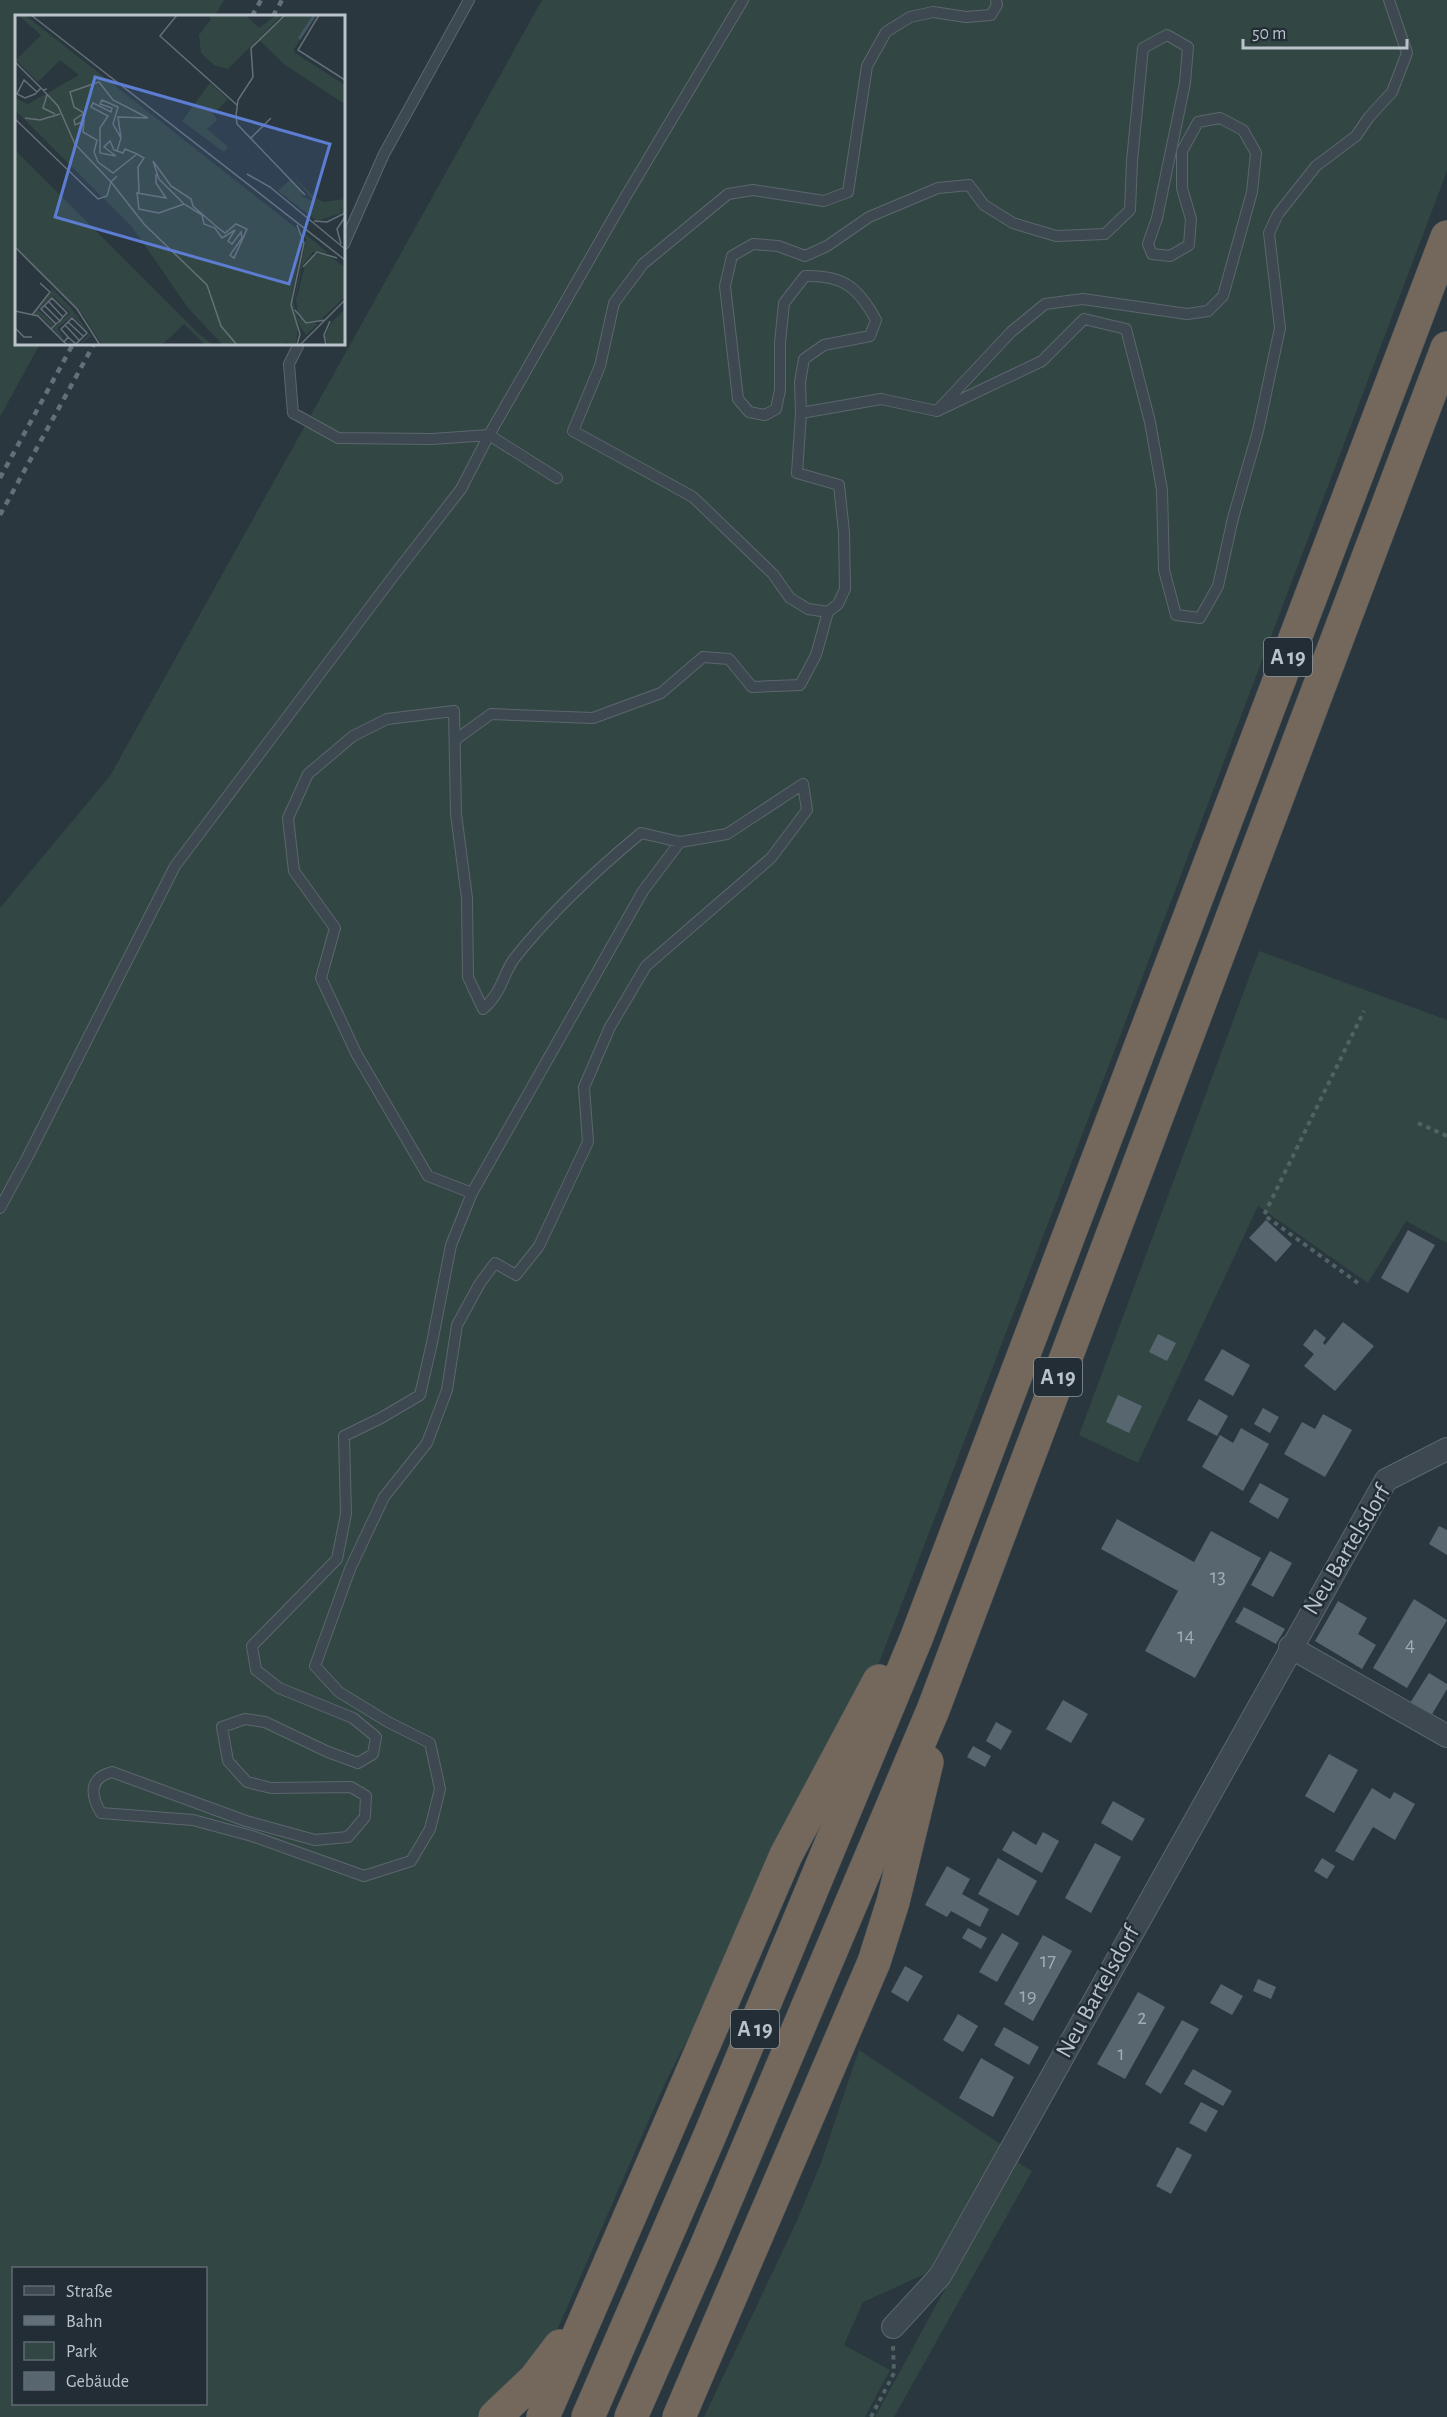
<svg xmlns="http://www.w3.org/2000/svg" width="1447" height="2417" font-family="'Alegreya Sans',sans-serif">
	<style>
		.green { fill: #324743; fill-rule: evenodd }
		.building { fill: #58666f }
		.lines { fill: none; stroke-linecap: round; stroke-linejoin: round }
		.lane-casing { stroke: #5b666d; stroke-width: 12 }
		.street-casing { stroke: #5b666d; stroke-width: 24 }
		.highway-casing { stroke: #48535a; stroke-width: 34 }
		.path { stroke: #516362; stroke-width: 4; stroke-dasharray: 4.5 4.5; stroke-linecap: butt }
		.lane { stroke: #3e4850; stroke-width: 10 }
		.street { stroke: #3e4850; stroke-width: 22 }
		.highway { stroke: #74675c; stroke-width: 33 }
		.rail { stroke: #647079; stroke-width: 4.5; stroke-dasharray: 6 6; stroke-linecap: butt }
		.labels { text-anchor: middle; dominant-baseline: central; stroke-width: 5; stroke-linejoin: round; paint-order: stroke }
		.number-label { font-size: 21px; fill: #a2acb3 }
		.shield { fill: #222d35; stroke: #8c969d; stroke-width: 1.5 }
		.shield-label { font-size: 22px; font-weight: bold; fill: #bac3ca }
		.street-label { font-size: 24px; fill: #bac3ca; stroke: #222d35 }
		.inset-river { fill: none; stroke: #425866; stroke-width: 3 }
		.inset-road { fill: none; stroke: #646f77; stroke-width: 1.5 }
		.view { fill: #5c7dd2; fill-opacity: 0.15; stroke: #5c7dd2; stroke-width: 3 }
		.inset-edge { fill: none; stroke: #bac3ca; stroke-width: 3 }
	</style>
	<rect width="100%" height="100%" fill="#2a373f"/>
	<!-- green -->
	<path class="green" d="M0 0H224L215 16H16V344H40L0 417Z
		M542 0H1447V171L1122 1031 874 1676 666 2081 558 2328 546 2349 483 2417H0V908L110 776ZM14 2268H206V2404H14Z
		M1259 951 1447 1020V1243L1406 1221 1368 1283 1258 1206 1138 1463 1079 1435Z
		M859 2050 1002 2145 934 2270 863 2302 844 2345 890 2370 865 2417H704L795 2225 821 2163Z
		M1015 2161 1032 2171 894 2417H875Z"/>
	<!-- building -->
	<path class="building" d="M1266 1220 1292 1244 1276 1262 1249 1238Z
		M1408 1230 1435 1245 1408 1293 1381 1278Z
		M1343 1322 1374 1346 1335 1391 1304 1366 1314 1354 1303 1345 1315 1329 1326 1338 1323 1343 1325 1345Z
		M1158 1334 1176 1343 1167 1361 1149 1352Z
		M1222 1349 1250 1365 1233 1396 1204 1380Z
		M1118 1395 1142 1406 1129 1433 1106 1422Z
		M1199 1399 1228 1416 1217 1436 1187 1420Z
		M1263 1408 1279 1417 1270 1433 1254 1424Z
		M1323 1414 1352 1430 1325 1477 1284 1454 1302 1422 1315 1429Z
		M1241 1428 1269 1444 1243 1491 1202 1467 1220 1435 1233 1443Z
		M1260 1483 1289 1499 1278 1519 1249 1502Z
		M1117 1519 1194 1562 1211 1531 1261 1558 1195 1678 1145 1651 1178 1591 1101 1549Z
		M1439 1526 1447 1530V1555L1429 1544Z
		M1270 1551 1292 1563 1273 1597 1251 1585Z
		M1414 1599 1447 1620 1407 1688 1373 1668Z
		M1338 1601 1367 1618 1358 1634 1376 1645 1362 1669 1315 1641Z
		M1244 1607 1285 1629 1276 1644 1235 1622Z
		M1429 1673 1447 1684V1689L1431 1716 1410 1703Z
		M1063 1700 1088 1714 1071 1743 1046 1729Z
		M996 1722 1012 1731 1001 1750 986 1741Z
		M973 1746 991 1756 985 1767 967 1757Z
		M1329 1754 1358 1770 1334 1813 1305 1796Z
		M1372 1788 1390 1799 1394 1792 1415 1804 1395 1840 1373 1827 1353 1861 1335 1851Z
		M1113 1801 1145 1819 1132 1841 1101 1823Z
		M1013 1831 1036 1845 1043 1832 1059 1841 1042 1873 1002 1850Z
		M1095 1843 1121 1857 1091 1913 1065 1898Z
		M998 1858 1037 1881 1018 1916 978 1894Z
		M1322 1858 1335 1866 1327 1879 1314 1871Z
		M947 1866 970 1879 962 1894 989 1909 980 1927 951 1911 947 1917 925 1905Z
		M968 1928 987 1938 981 1949 962 1938Z
		M1002 1933 1019 1943 997 1982 979 1972Z
		M1043 1935 1072 1951 1033 2021 1004 2004Z
		M905 1966 923 1976 908 2002 891 1992Z
		M1258 1979 1276 1987 1271 1999 1253 1991Z
		M1221 1984 1243 1996 1232 2015 1210 2003Z
		M1138 1992 1165 2007 1125 2079 1097 2064Z
		M958 2014 978 2026 963 2052 943 2040Z
		M1182 2020 1199 2029 1161 2094 1145 2084Z
		M1004 2027 1039 2047 1029 2065 994 2045Z
		M981 2058 1014 2077 993 2117 959 2098Z
		M1193 2069 1232 2091 1223 2106 1184 2084Z
		M1201 2102 1218 2111 1206 2132 1189 2123Z
		M1177 2147 1192 2155 1171 2194 1156 2186Z"/>
	<g class="lines">
		<defs>
			<path id="lane" d="M344 244 384 154 469 0
				M299 344 289 364 293 413 338 438 432 439 489 435 623 201 743 0
				M937 411 1011 332 1045 304 1083 299 1187 314 1208 311 1223 296 1252 192 1256 153 1243 130 1220 118 1198 122 1182 151V188L1191 219 1189 245 1170 256 1152 254 1148 244 1157 218 1185 83 1188 47 1167 35 1143 48 1132 161 1130 210 1105 234 1056 236 1013 223 984 205 969 185 938 188 869 217 827 246 805 256 778 246 753 244 732 256 725 286 738 399 749 412 765 415 776 409 780 390V343L784 303 805 276C843 275 858 287 876 320L870 336 824 345 804 359 800 382 801 413 797 473 839 485 844 532 845 589 838 604 828 612 808 609 790 598 773 574 693 497 573 431 600 366 614 303 643 264 728 194 753 190 824 201 848 192 867 66 886 32 910 17 933 12 966 17 991 15 997 5 996 0
				M801 413 881 399 937 411 1042 361 1084 319 1126 329 1150 422 1162 490 1164 570 1176 615 1200 618 1218 586 1233 518 1258 431 1280 328 1269 233 1278 214 1316 166 1356 136 1369 117 1392 92 1407 53 1389 0
				M455 740 491 714 593 718 661 693 703 657 729 659 752 687 800 685 816 655 828 612
				M803 784 807 810 771 858 646 966 610 1027 584 1087 588 1142 539 1246 516 1275 495 1263 480 1283 457 1325 447 1390 427 1443 384 1497 350 1569 315 1666 339 1692 388 1722 430 1743 440 1789 430 1829 411 1861 364 1876 252 1836 193 1820 101 1813C91 1796 88 1778 112 1772L246 1821 315 1840 348 1837 365 1817 366 1796 351 1787 271 1788 247 1782 228 1761 222 1727 245 1719 265 1722 328 1752 358 1763 373 1754 376 1737 353 1718 279 1688 256 1670 252 1646 337 1559 346 1514 344 1436 381 1418 420 1395 432 1343 451 1245 472 1193 643 891 680 842 727 834Z
				M472 1193 428 1176 356 1053 321 978 335 928 294 871 288 818 308 774 353 736 387 719 454 711 456 814 467 898 468 977 483 1009C503 991 501 978 514 959 551 912 595 871 641 833L680 842
				M0 1208 27 1158 175 866 395 574 461 489 489 435 557 478"/>
			<path id="street" d="M1290 1647 1447 1736
				M893 2327 940 2276 1386 1480 1447 1449"/>
			<path id="highway" d="M495 2417 535 2379 560 2346
				M543 2417 786 1855 879 1681
				M588 2417 710 2135 916 1639 1447 237
				M631 2417 705 2249 933 1710 1447 348
				M679 2417 874 1962 893 1902 927 1762"/>
		</defs>
		<!-- lane casing -->
		<use href="#lane" class="lane-casing"/>
		<!-- street casing -->
		<use href="#street" class="street-casing"/>
		<!-- highway casing -->
		<use href="#highway" class="highway-casing"/>
		<!-- path -->
		<path class="path" d="M1418 1123 1447 1136
			M1358 1283 1264 1215 1364 1011
			M871 2417 894 2373 893 2346"/>
		<!-- lane -->
		<use href="#lane" class="lane"/>
		<!-- street -->
		<use href="#street" class="street"/>
		<!-- highway -->
		<use href="#highway" class="highway"/>
		<!-- rail -->
		<path class="rail" d="M252 16 261 0
			M273 16 282 0
			M0 478 73 344
			M0 515 94 344"/>
	</g>
	<g class="labels">
		<!-- number labels -->
		<g class="number-label">
			<text x="1218" y="1576">13</text>
			<text x="1186" y="1635">14</text>
			<text x="1410" y="1644">4</text>
			<text x="1048" y="1960">17</text>
			<text x="1028" y="1995">19</text>
			<text x="1142" y="2017">2</text>
			<text x="1121" y="2053">1</text>
		</g>
		<!-- shield labels -->
		<g class="shield">
			<rect x="1264" y="638" width="48" height="38" rx="4.5"/>
			<rect x="1034" y="1358" width="48" height="38" rx="4.5"/>
			<rect x="731" y="2010" width="48" height="38" rx="4.5"/>
		</g>
		<g class="shield-label">
			<text x="1288" y="657">A 19</text>
			<text x="1058" y="1377">A 19</text>
			<text x="755" y="2029">A 19</text>
		</g>
		<!-- street labels -->
		<g class="street-label">
			<text transform="translate(1347 1550) rotate(-59)">Neu Bartelsdorf</text>
			<text transform="translate(1098 1992) rotate(-61)">Neu Bartelsdorf</text>
		</g>
	</g>
	<!-- overview -->
	<g transform="translate(15 15)">
		<rect width="330" height="330" fill="#2a373f"/>
		<path d="M3 0H10L281 213 288 223 277 280 283 313 281 330H270L275 322 269 330H208L173 293 118 213 0 95V83L13 89 64 60 45 45 23 67 1 45 26 20ZM193 0H231L244 13 261 0H267L213 54 199 50 186 38 184 20 196 4ZM272 0H302L279 34 280 38 330 70V89L270 50 243 24ZM195 68 213 84 198 99 202 105 192 114 213 132 209 137 167 106ZM0 135 183 318 198 330H190L169 309 147 330H87L68 300 0 231ZM279 162 300 183 309 187 330 184V193L324 195 330 194V197L302 206 263 176 276 164 286 175 287 182 299 186ZM288 217 313 238 298 237 287 251 279 290 283 303 303 309 291 320 284 310 278 292 291 224ZM309 238 330 252V282L305 305 294 308 283 299 281 285 291 247 298 240ZM34 270 56 293 76 321 65 330 74 319 58 301 42 313 49 325 38 314 55 298 38 281 23 295 39 309 36 312 26 301 18 299 37 276ZM330 294V330H313L310 322 315 309Z" fill="#324743"/>
		<path class="inset-river" d="M284 24 299 1"/>
		<path class="inset-road" d="M16 0 330 245M162 0 145 21 222 90M270 0 236 33 238 62 223 85 221 101 222 109 290 180M304 0 283 35 330 65M0 47 28 75 32 74M22 77 9 65 2 79 10 83 20 79 26 73M32 80 28 93 40 99M10 103 25 105 45 99M0 104 83 184 92 181 96 167 60 129 43 91 28 75M236 123 256 103M102 136 106 123 103 102 133 103 98 85 84 67 55 77 59 92 69 98 59 105 60 110 69 106 68 117 82 125 79 137 83 147 98 158 122 139 110 134 108 138 99 135 95 126 89 132 101 141 85 138V113L93 101 76 92 78 88 96 97 97 93 85 89 87 85 103 92 98 109 106 123M122 139 129 143 123 152 124 178M138 146 156 171 176 184 178 191 202 212 210 218 221 209 232 214 219 243 215 240 227 223 226 217 217 229 213 226 220 215 207 223 200 213 189 209 187 200 169 189 144 164ZM141 159V168L151 183 122 178 124 194 144 198 169 189M232 159 255 172 330 234M102 161 96 167 129 209 192 270 206 311 222 330M299 206 312 207 330 198M282 210 289 228 276 290 285 319 282 330M326 229 322 214 330 202M0 232 62 294 85 330M288 252 302 237 322 243M34 287 48 302M30 291 45 306M280 295 291 308 310 305M0 296 23 301 52 330M17 300 35 277 25 268M53 307 68 321M50 310 64 325M0 313 9 322H17M36 314 41 309 45 306 48 302 52 298 37 283 26 294 41 309M49 327 53 322 61 329 72 318 57 303 46 314 53 322M285 330 330 285M311 330 309 320 315 306"/>
		<path class="view" d="M80 62 315 129 274 269 40 202Z"/>
		<rect width="330" height="330" class="inset-edge"/>
	</g>
	<!-- legend -->
	<rect x="12" y="2267" width="195" height="138" fill="#222d35" stroke="#5f6971" stroke-width="1.5"/>
	<rect x="24" y="2286" width="30" height="9" fill="#3e4850" stroke="#5f6971" stroke-width="1.5"/>
	<text x="66" y="2297" font-size="18" fill="#bac3ca">Straße</text>
	<rect x="24" y="2316" width="30" height="9" fill="#647079" stroke="#5f6971" stroke-width="1.5"/>
	<text x="66" y="2327" font-size="18" fill="#bac3ca">Bahn</text>
	<rect x="24" y="2342" width="30" height="18" fill="#324743" stroke="#5f6971" stroke-width="1.5"/>
	<text x="66" y="2357" font-size="18" fill="#bac3ca">Park</text>
	<rect x="24" y="2372" width="30" height="18" fill="#58666f" stroke="#5f6971" stroke-width="1.5"/>
	<text x="66" y="2387" font-size="18" fill="#bac3ca">Gebäude</text>
	<!-- scale -->
	<path d="M1243 39v9h164v-9" fill="none" stroke="#bac3ca" stroke-width="3"/>
	<text x="1252" y="39" font-size="18" fill="#bac3ca" stroke="#222d35" stroke-width="4.5" paint-order="stroke">50 m</text>
</svg>
